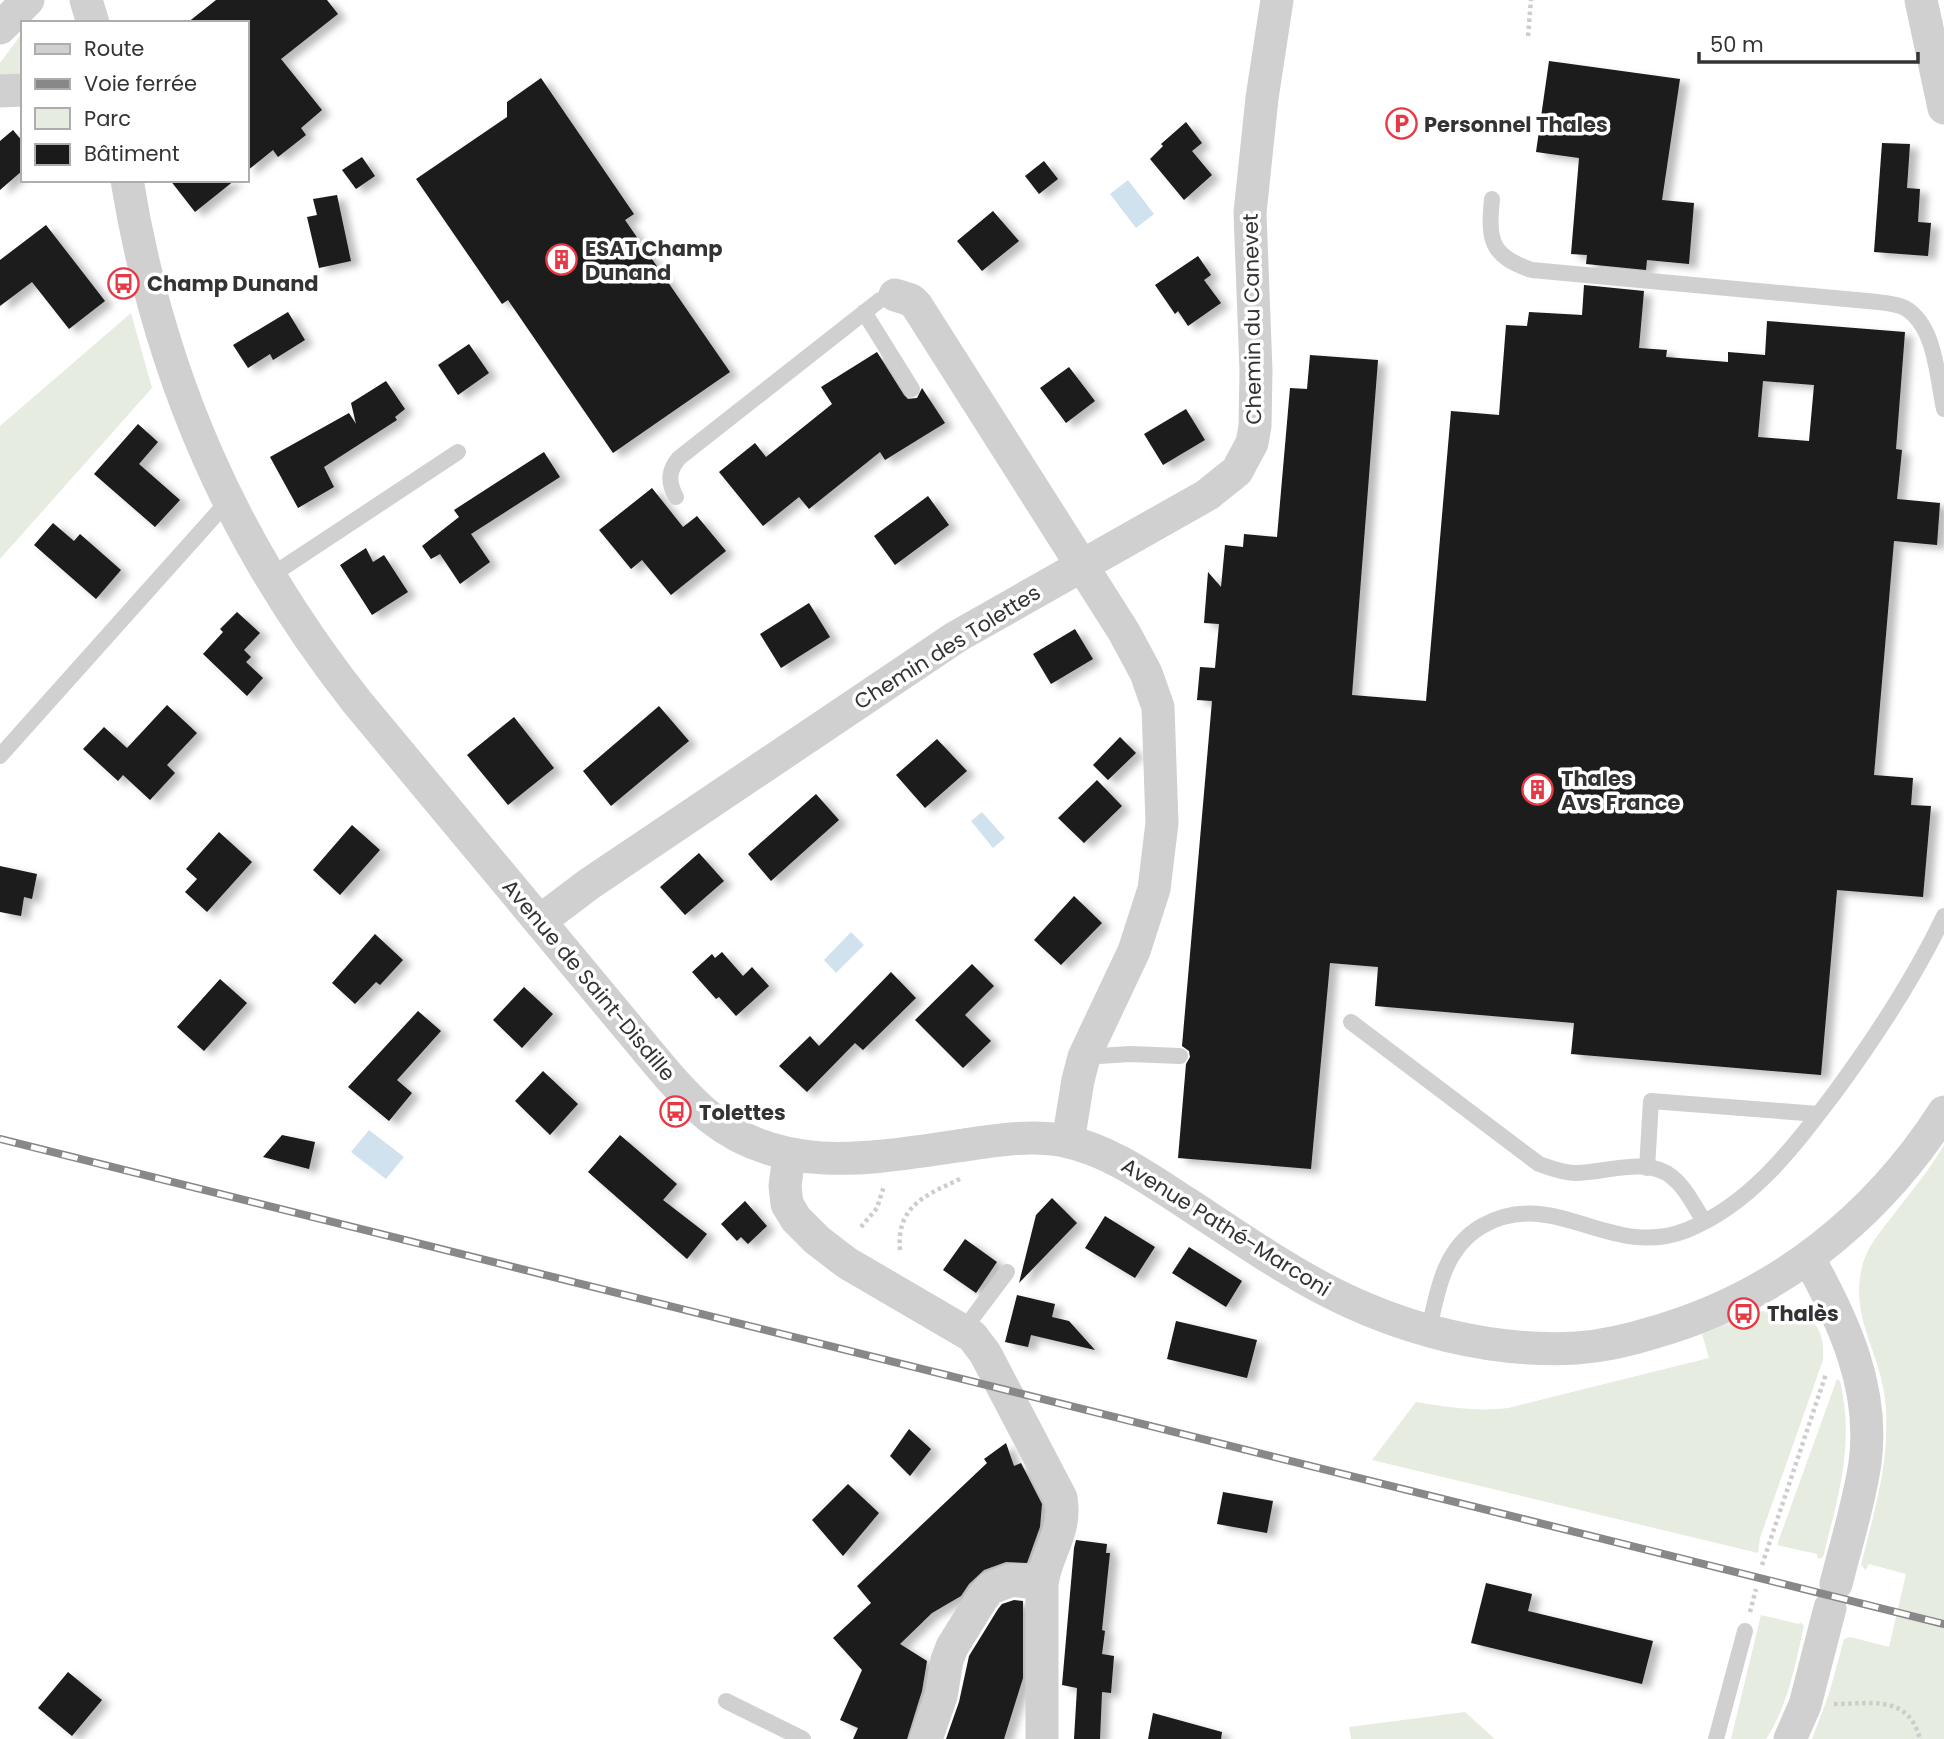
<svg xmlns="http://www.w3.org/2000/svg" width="1944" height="1739" font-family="Poppins,sans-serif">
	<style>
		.green { fill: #e6ecdf }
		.water { fill: #cfe2ee }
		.building { fill: #1a1a1a; fill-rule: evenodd; filter: url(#shadow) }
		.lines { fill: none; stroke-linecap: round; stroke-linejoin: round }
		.path { stroke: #cdcdcd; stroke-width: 4.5; stroke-dasharray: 3.5 3.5; stroke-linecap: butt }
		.lane { stroke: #d0d0d0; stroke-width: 16 }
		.street { stroke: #d0d0d0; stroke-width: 33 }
		.rail-casing { stroke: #888; stroke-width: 8 }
		.rail { stroke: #fff; stroke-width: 5; stroke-dasharray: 16; stroke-linecap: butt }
		.labels { text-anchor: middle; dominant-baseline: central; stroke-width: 7; stroke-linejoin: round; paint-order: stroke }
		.poi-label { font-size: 21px; font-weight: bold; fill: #333; stroke: #fff; text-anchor: start }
		.street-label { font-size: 21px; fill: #333; stroke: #fff }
	</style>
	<defs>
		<filter id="shadow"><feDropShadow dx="8" dy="4.5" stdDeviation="3.5" flood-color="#0004"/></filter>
	</defs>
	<rect width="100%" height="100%" fill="#fff"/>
	<!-- green -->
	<path class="green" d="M23 32V80L0 81V63Z
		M131 313 152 388 0 559V426Z
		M1944 1145V1739H1812L1829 1694 1844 1639 1850 1637 1889 1647 1906 1574 1869 1564 1866 1570 1861 1565C1875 1508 1893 1452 1884 1392 1876 1345 1849 1313 1863 1263 1868 1246 1880 1232 1891 1218 1909 1194 1929 1171 1944 1145Z
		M1771 1309C1806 1310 1826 1322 1823 1360L1760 1538 1758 1553 1372 1460 1416 1402C1447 1407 1476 1412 1508 1408L1709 1358 1702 1334 1751 1314Z
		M1837 1379 1840 1381C1855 1444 1838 1497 1823 1557L1818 1559 1817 1554 1777 1545Z
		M1761 1615 1799 1624 1800 1622 1804 1626C1795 1665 1788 1706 1766 1739H1731Z
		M1465 1712 1495 1739H1351L1349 1727Z"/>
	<!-- water -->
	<path class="water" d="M1128 180 1154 214 1136 228 1110 194Z
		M982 812 1005 838 993 848 971 821Z
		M851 932 864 945 836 973 824 960Z
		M369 1130 404 1157 386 1179 351 1152Z"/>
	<!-- building -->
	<path class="building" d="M216 0H327L338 14 281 59 322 110 301 128 306 135 278 157 273 150 247 171V23H187Z
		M1549 61 1680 79 1662 200 1694 203 1689 264 1647 260 1646 270 1586 264 1587 255 1571 254 1579 158 1536 152Z
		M541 78 634 214 625 220 730 372 613 453 508 300 502 304 416 179 507 117V102Z
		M1186 122 1202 143 1192 151 1212 175 1184 200 1150 159 1163 146 1161 144Z
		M13 130 23 142V170L0 190V141Z
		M1882 143 1910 144 1907 188 1920 189 1918 222 1931 223 1928 256 1874 252Z
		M362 157 375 176 356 189 342 170Z
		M1044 161 1058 179 1039 194 1025 176Z
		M170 180H235L195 212Z
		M337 195 351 261 319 268 307 217 317 215 313 199Z
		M993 211 1019 241 982 271 957 241Z
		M46 225 105 301 69 329 32 282 0 306V260Z
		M1198 256 1211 275 1204 280 1221 303 1188 326 1178 311 1175 314 1155 285Z
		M1584 285 1644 291 1639 348 1667 350 1666 357 1728 362V352L1765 355 1767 321 1905 332 1896 449 1902 450 1897 499 1940 503 1937 545 1894 541 1874 775 1913 778 1911 805 1931 806 1923 897 1837 890 1821 1075 1571 1054 1574 1023 1375 1006 1378 967 1330 963 1311 1169 1178 1158 1186 1064 1190 1057 1189 1051 1182 1046 1212 701 1197 700 1200 667 1215 668 1219 624 1204 623 1208 572 1221 587 1225 545 1243 547 1244 534 1277 537 1290 388 1307 389 1310 355 1378 360 1352 695 1426 701 1451 411 1499 415 1506 325 1527 326 1529 312 1582 315ZM1763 381 1814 385 1809 441 1758 437Z
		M288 312 305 340 273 360 270 354 248 368 233 345Z
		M469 344 489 373 458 395 438 365Z
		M877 352 904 395 908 399 917 398 922 388 945 423 885 460 880 452 809 509 799 497 763 526 719 472 755 443 766 457 832 404 821 387Z
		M1069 367 1095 401 1066 423 1040 388Z
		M386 381 405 409 395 417 397 420 324 467 334 487 298 508 270 457 349 413 356 424 351 403Z
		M1186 409 1205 440 1163 465 1144 434Z
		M138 424 158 442 139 464 180 500 155 527 94 474Z
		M544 452 560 477 471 534 490 562 460 584 440 554 431 559 422 546 459 517 454 510Z
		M652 488 683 527 697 516 726 551 671 595 642 560 631 569 599 530Z
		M928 496 949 525 895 565 874 536Z
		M53 523 74 541 80 534 121 570 96 599 34 545Z
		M366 548 373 562 384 555 408 592 372 615 340 565Z
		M809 603 830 637 781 668 760 634Z
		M237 612 260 633 244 650 251 657 246 662 263 678 247 696 203 654 223 632 220 629Z
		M1075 629 1093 659 1051 684 1033 654Z
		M167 705 197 733 167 765 175 773 150 800 123 775 118 781 83 749 104 727 127 748Z
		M659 706 689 741 611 806 583 771Z
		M514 717 554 768 508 805 467 755Z
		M1120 737 1136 753 1108 780 1093 765Z
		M937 739 967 771 925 808 896 775Z
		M1097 780 1122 806 1084 843 1058 818Z
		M816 794 839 820 771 881 748 854Z
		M352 825 380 850 340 895 313 870Z
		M219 832 252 862 207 912 185 892 197 879 186 869Z
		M699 853 724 881 685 915 660 887Z
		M0 866 37 874 32 899 24 897 21 916 0 912Z
		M1074 896 1102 923 1061 965 1034 940Z
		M375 934 403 960 380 985 376 982 355 1004 332 983Z
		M722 952 743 976 752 967 769 986 736 1016 719 997 716 999 692 972 712 954 715 958Z
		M972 964 994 986 965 1015 991 1041 963 1068 915 1020Z
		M891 972 916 998 863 1050 855 1043 807 1092 779 1066 810 1036 819 1046Z
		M220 979 247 1003 204 1051 177 1027Z
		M524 987 553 1014 522 1048 493 1020Z
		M418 1011 441 1031 397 1080 412 1093 389 1121 348 1087Z
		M543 1071 578 1104 550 1135 515 1101Z
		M282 1135 315 1142 309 1169 263 1157Z
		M620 1135 677 1184 663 1200 707 1234 687 1259 588 1172Z
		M1052 1198 1077 1223 1019 1283 1036 1215Z
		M745 1201 767 1226 748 1244 741 1237 737 1241 721 1224Z
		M1105 1216 1155 1247 1135 1278 1085 1248Z
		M965 1239 997 1262 976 1293 943 1270Z
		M1189 1247 1242 1281 1226 1307 1172 1273Z
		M1017 1295 1055 1304 1052 1317 1069 1321 1095 1350 1031 1335 1028 1347 1005 1342Z
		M1176 1321 1257 1340 1247 1378 1167 1359Z
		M909 1429 931 1449 910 1476 890 1456Z
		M1006 1443 1014 1466 1021 1463 1042 1504 1040 1527 1027 1563 1006 1562 984 1570 969 1584 961 1596 932 1613 900 1644 927 1661 922 1691 907 1739H853L858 1728 840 1720 862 1670 833 1638 871 1603 857 1586 987 1463 984 1459Z
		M848 1484 879 1513 843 1556 812 1520Z
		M1223 1492 1273 1501 1267 1533 1217 1524Z
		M1076 1540 1107 1544 1106 1553H1110L1102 1630 1105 1631 1102 1654 1114 1656 1111 1693 1102 1692 1100 1739H1074L1077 1688 1062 1685 1074 1548Z
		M1486 1583 1532 1594 1528 1611 1653 1641 1642 1684 1471 1643Z
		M1014 1600 1023 1601V1678L1004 1739H946L959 1702 969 1656 998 1609 1002 1604Z
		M68 1672 102 1700 72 1736 38 1708Z
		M1153 1713 1222 1732 1221 1739H1148Z"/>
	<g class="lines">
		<!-- path -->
		<path class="path" d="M1528 36 1531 0
			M861 1227 877 1208 884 1186
			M900 1250C896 1206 926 1195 960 1179
			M1762 1565 1826 1374
			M1750 1612 1756 1589
			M1834 1704C1872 1704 1908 1694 1920 1739"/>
		<!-- lane -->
		<path class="lane" d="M1492 199C1488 240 1490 256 1532 270L1878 302C1887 303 1897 304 1905 308 1936 326 1937 378 1944 409
			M864 312 912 389
			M676 497C668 482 668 471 679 458L880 300 895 295
			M269 577 458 452
			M0 756 228 501
			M1351 1022 1539 1164C1551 1168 1563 1173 1576 1173 1605 1173 1647 1156 1672 1177 1686 1188 1694 1206 1704 1221
			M1084 1057 1130 1054 1180 1056
			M1647 1168 1651 1101 1818 1114
			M964 1329 1007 1272
			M1429 1330C1437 1291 1444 1248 1482 1226 1555 1185 1610 1261 1687 1230 1752 1204 1795 1145 1836 1091 1877 1035 1914 979 1944 916
			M726 1701 803 1739
			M1716 1739 1745 1631"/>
		<!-- street -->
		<path class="street" d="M86 0 93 23
			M1921 0 1944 108
			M0 28 28 0
			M0 91 23 90
			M127 180C159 377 234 546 357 702L660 1066C676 1085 692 1103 711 1118 784 1176 873 1158 957 1146 993 1141 1029 1134 1065 1141 1111 1151 1149 1179 1188 1204 1232 1233 1277 1264 1324 1289 1400 1329 1491 1353 1577 1348 1603 1346 1630 1340 1655 1332 1777 1297 1876 1218 1944 1112
			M895 295 911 300 917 306 1124 632 1146 673 1158 707 1162 823 1154 889 1134 951 1084 1057 1078 1080 1068 1142
			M540 921 589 884 956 637 1207 495 1237 471 1252 443 1255 426 1256 371 1250 213 1262 98 1277 0
			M789 1155 785 1186 787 1204 796 1219 817 1240 847 1263 972 1336 985 1353 1061 1498C1067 1533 1046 1552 1042 1584V1739
			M1809 1259C1844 1322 1875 1389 1865 1463 1859 1504 1846 1544 1836 1584
			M926 1739 941 1696 947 1660 952 1647 983 1597 991 1588 1012 1580 1042 1584
			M1790 1739 1805 1705 1830 1608"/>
		<defs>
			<path id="rail" d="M0 1139 1944 1624"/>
		</defs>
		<!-- rail casing -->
		<use href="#rail" class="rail-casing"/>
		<!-- rail -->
		<use href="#rail" class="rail"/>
	</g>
	<!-- icons -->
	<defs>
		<symbol id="parking-ring" viewBox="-11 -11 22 22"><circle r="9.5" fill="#fff" stroke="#e63946" stroke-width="1.5"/><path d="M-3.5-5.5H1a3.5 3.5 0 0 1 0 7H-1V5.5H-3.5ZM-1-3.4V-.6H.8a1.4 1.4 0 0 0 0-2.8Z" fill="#e63946"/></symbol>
		<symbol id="building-ring" viewBox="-11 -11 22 22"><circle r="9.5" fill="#fff" stroke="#e63946" stroke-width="1.5"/><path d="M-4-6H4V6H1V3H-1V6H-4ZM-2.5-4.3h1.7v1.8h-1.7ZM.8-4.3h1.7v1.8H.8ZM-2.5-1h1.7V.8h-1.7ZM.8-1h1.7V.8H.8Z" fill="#e63946"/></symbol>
		<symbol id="bus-ring" viewBox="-11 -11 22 22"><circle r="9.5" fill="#fff" stroke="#e63946" stroke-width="1.5"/><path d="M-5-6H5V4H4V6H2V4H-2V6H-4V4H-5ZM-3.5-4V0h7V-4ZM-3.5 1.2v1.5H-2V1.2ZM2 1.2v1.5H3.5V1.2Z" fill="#e63946"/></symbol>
	</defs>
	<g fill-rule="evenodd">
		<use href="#parking-ring" x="1384" y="106" width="35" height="35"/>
		<use href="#building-ring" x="544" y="242" width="35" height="35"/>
		<use href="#bus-ring" x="106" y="266" width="35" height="35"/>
		<use href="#building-ring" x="1520" y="772" width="35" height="35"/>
		<use href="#bus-ring" x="658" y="1094" width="35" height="35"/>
		<use href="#bus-ring" x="1726" y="1296" width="35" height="35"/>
	</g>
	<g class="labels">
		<!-- poi labels -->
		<g class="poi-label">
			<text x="1424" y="124">Personnel Thales</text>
			<text x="585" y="248">ESAT Champ<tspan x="585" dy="24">Dunand</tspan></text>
			<text x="147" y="283">Champ Dunand</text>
			<text x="1561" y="778">Thales<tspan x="1561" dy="24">Avs France</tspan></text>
			<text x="699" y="1112">Tolettes</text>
			<text x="1767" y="1313">Thalès</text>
		</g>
		<!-- street labels -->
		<g class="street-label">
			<text transform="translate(1252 319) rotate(-91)">Chemin du Canevet</text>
			<text transform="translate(947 647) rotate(-32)">Chemin des Tolettes</text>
			<text transform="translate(589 980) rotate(50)">Avenue de Saint-Disdille</text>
			<text transform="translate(1226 1227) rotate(32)">Avenue Pathé-Marconi</text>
		</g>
	</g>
	<!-- legend -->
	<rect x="21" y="21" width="228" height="161" fill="#ffffff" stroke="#adadad" stroke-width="2"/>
	<rect x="35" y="44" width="35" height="10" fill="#d0d0d0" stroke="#adadad" stroke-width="2"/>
	<text x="84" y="56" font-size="21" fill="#333333">Route</text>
	<rect x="35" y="79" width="35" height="10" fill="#888888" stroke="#adadad" stroke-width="2"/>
	<text x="84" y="91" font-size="21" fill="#333333">Voie ferrée</text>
	<rect x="35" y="108" width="35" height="21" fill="#e6ecdf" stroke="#adadad" stroke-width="2"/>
	<text x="84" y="126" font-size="21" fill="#333333">Parc</text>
	<rect x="35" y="144" width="35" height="21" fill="#1a1a1a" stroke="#adadad" stroke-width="2"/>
	<text x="84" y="161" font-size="21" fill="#333333">Bâtiment</text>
	<!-- scale -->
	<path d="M1699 52v10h219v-10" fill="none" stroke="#333333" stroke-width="3.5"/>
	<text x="1710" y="52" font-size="21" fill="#333333" stroke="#ffffff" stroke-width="5" paint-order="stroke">50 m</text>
</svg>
